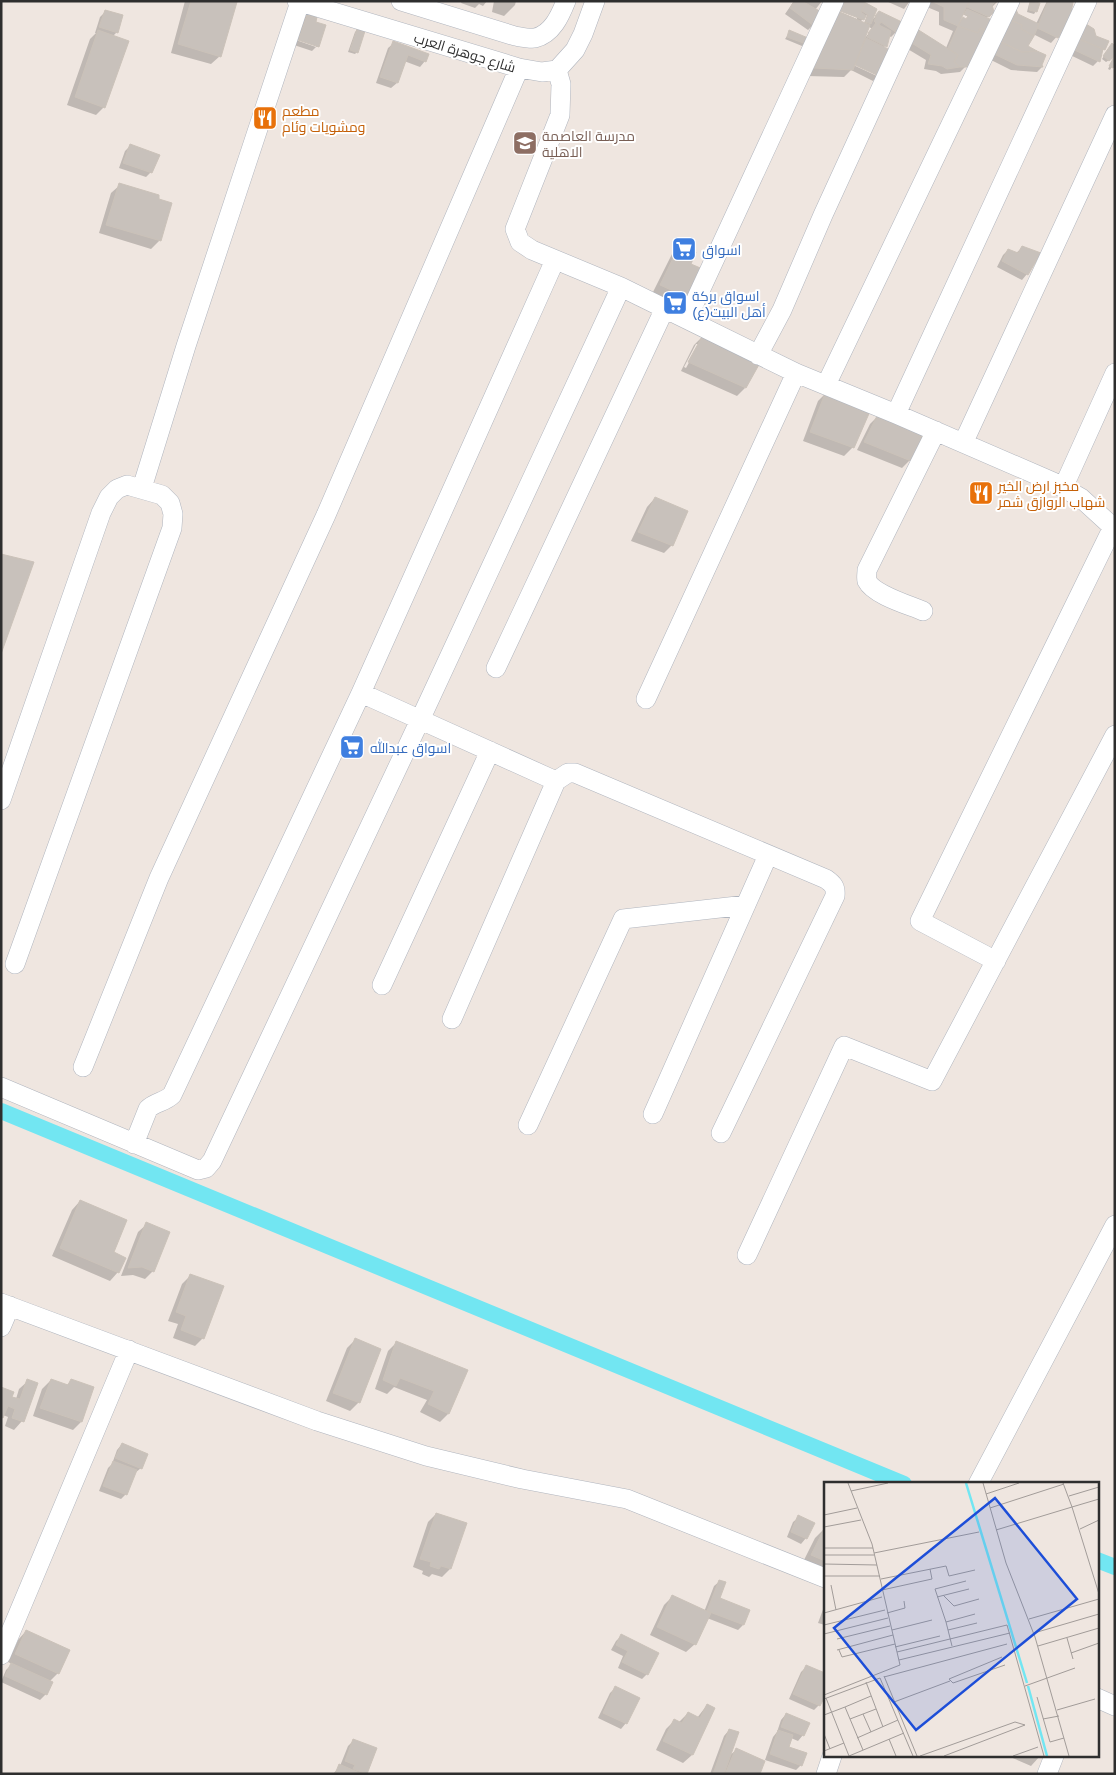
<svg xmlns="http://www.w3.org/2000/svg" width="1116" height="1775" font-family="'Golos Text',Cairo,sans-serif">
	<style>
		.shadow { fill: #0003; fill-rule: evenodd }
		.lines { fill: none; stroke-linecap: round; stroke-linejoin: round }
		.canal { stroke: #72e6f2; stroke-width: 16 }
		.building { fill: #c8c1bb; stroke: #cbc2b9 }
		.minor-casing { stroke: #b0b5be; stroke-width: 20 }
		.minor { stroke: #fff; stroke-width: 19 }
		.labels { text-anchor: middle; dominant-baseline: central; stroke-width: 4; stroke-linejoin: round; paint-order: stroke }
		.street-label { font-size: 14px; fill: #2e2e2e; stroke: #fff }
		.food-label { font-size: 14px; fill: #c56008; stroke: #fff; text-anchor: start }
		.education-label { font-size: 14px; fill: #785e54; stroke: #fff; text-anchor: start }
		.shop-label { font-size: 14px; fill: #366cbe; stroke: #fff; text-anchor: start }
		.inset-river { fill: none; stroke: #72e6f2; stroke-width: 2.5 }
		.inset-road { fill: none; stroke: #a29c99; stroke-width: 1 }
		.view { fill: #1d4ed8; fill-opacity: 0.15; stroke: #1d4ed8; stroke-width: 2.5 }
		.inset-edge { fill: none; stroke: #2e2e2e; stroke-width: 2.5 }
	</style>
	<rect width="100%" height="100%" fill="#efe6e0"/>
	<!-- shadow -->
	<path class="shadow" d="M185 1H228L235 3 220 56 211 64 171 53Z
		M462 1H487L483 6 479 4 475 8 461 3Z
		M494 1H516L515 5 504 16 492 12Z
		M794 1H822L815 10 813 25 808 30 785 14Z
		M842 1H858L875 10 872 20 879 13 896 32 891 37 889 36 884 48 878 75 873 81 851 70 844 77 807 76 838 11 857 19V16L839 9ZM867 15 864 24 860 22ZM868 26 872 29 865 38ZM850 61 877 73V76L849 63Z
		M886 1H910L904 9Z
		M929 1H998L992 7 993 11 986 19 991 21 966 66 960 72 941 74 936 71 924 69 926 60 906 48 912 36 946 48 953 31 939 25V12L927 7ZM962 14 969 17 967 20 963 18 957 24Z
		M1047 1 1072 3 1068 24 1051 43 1033 34 1026 46 1042 67 1037 72 1011 70 989 59 1017 15 1036 24Z
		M1031 2 1036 11 1034 14 1027 12 1029 4Z
		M105 12 117 32 113 36 104 107 96 115 67 105 90 39 96 33H95L100 17Z
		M308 14 318 46 316 47V44L296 38 303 19Z
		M1086 25 1104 49 1101 52 1098 61 1093 66 1066 53Z
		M357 30V52L355 54 348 52 355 32Z
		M790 32 805 44 802 46 785 39Z
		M296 40 316 47 312 51 294 45Z
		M394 43 425 61 420 67 404 61 397 83 391 88 376 83 388 48Z
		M1110 47H1115V62L1110 70 1108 69 1114 57 1106 62 1102 59Z
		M131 145 151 172 146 177 119 168 125 151Z
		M120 185 157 200 160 240 151 249 99 233 111 193Z
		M680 246 689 264 690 298 681 307 652 294 672 254Z
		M1022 248 1027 274 1022 280 997 267 1003 255 1008 250 1016 253Z
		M703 336 745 388 737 396 681 371 694 345ZM696 344H699L686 368 684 367Z
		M826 393 853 447 844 456 803 441 818 401Z
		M878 416 910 460 902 468 857 450 870 424Z
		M655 498 672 545 664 553 631 541 647 507Z
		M80 1201 112 1253 118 1272 110 1281 52 1256 72 1210Z
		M147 1224 153 1271 145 1279 133 1275 121 1276 138 1232Z
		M190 1276 203 1338 195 1346 173 1338 178 1324 168 1321 182 1284Z
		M355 1340 359 1402 350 1411 326 1401 347 1348Z
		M396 1343 466 1370 448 1414 440 1422 420 1412 427 1400 394 1387 387 1394 375 1389 388 1351Z
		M51 1380 66 1386 71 1381 93 1388 81 1422 73 1430 33 1416 42 1389Z
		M28 1381 22 1421 14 1430 5 1426 8 1417 3 1415 1 1418V1389L11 1397 16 1399 19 1389Z
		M122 1444 141 1468 135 1473 126 1494 121 1499 99 1491 108 1468 112 1464 117 1450Z
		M436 1514 465 1524 450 1569 442 1577 432 1574 429 1577 422 1574 423 1571 413 1567 428 1522Z
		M799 1517 806 1538 801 1544 787 1537 793 1522Z
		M825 1528V1577L801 1566 815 1538Z
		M720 1581 718 1599 748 1611 743 1625 738 1630 707 1618 695 1644 686 1652 650 1635 664 1605 672 1597 704 1612 714 1586Z
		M825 1604V1625L818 1623Z
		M26 1631 58 1673 49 1682 46 1694 40 1700 1 1682 6 1670 12 1664 8 1662 18 1640Z
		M621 1636 647 1674 642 1679 618 1668 623 1656 611 1650 616 1641Z
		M807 1666 819 1705 814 1710 789 1699 801 1672Z
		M615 1688 626 1723 621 1729 598 1718 610 1693Z
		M707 1705 714 1709 692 1755 683 1763 656 1750 666 1729 674 1721 679 1722 688 1713 697 1718Z
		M786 1714 803 1735 798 1741 791 1738 787 1748 801 1765 796 1770 765 1760 773 1737 777 1732 781 1720Z
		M729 1730 728 1757 736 1750 759 1774H710L724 1736Z
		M354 1740 366 1773 333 1774 340 1766 348 1746Z
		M1008 1756H1040L1031 1766Z"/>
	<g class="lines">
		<!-- canal -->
		<path class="canal" d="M1 1111 904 1484
			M1097 1560 1115 1567"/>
	</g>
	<!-- building -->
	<path class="building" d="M191 1 237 2 221 57 178 44Z
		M794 1H802L823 13 814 26 790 8Z
		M844 1H861L866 3 861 12 866 16 864 20 840 11Z
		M931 1H969L958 26 944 20V7Z
		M970 1H999L995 2 992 5 994 12 989 17 967 7Z
		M1030 1 1040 3 1037 12 1029 10Z
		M1048 1 1073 2 1069 24 1058 38 1037 28Z
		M866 3 877 9 871 24 865 22 868 15 862 11Z
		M1014 5 1018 14 1039 24 1034 36 1021 29 1022 25 1008 19Z
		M967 9 992 20 986 30 980 28 978 33 958 26 963 17 966 19 968 16 964 14Z
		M105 10 123 15 118 33 99 27Z
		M879 11 904 23 897 33 881 22 879 25 891 31 887 47 867 37 869 35 868 33 876 23 874 21 876 17 875 16Z
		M308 12 317 16 316 22 326 25 319 47 298 40Z
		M839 12 870 25 853 70 814 68Z
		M1008 19 1022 25 1021 29 1034 36 1028 46 1037 51 1022 52 999 41Z
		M1086 24 1094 29 1096 36 1109 41 1105 50 1081 40 1080 33Z
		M958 26 978 33 980 28 989 32 967 67H960L954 62 958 55 948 48Z
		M357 29 365 31 358 53 350 50Z
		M917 29 958 55 954 62 960 67 947 69 942 66 928 64 931 55 910 42Z
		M98 30 129 41 105 108 75 97Z
		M789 30 808 38 806 44 787 37Z
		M1075 37 1103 49 1100 62 1070 48Z
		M866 38 888 49 879 76 855 65Z
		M393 41 429 54 426 62 408 55 398 83 380 77Z
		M999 41 1022 52 1037 51 1046 55 1042 65 1043 67 1017 65 994 54Z
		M1112 43 1115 46V65L1113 68 1109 66 1114 57 1109 61 1103 56Z
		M130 144 160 155 152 173 123 163Z
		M119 183 159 195V199L172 203 161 241 106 225Z
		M680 244 696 252 691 264 705 270 691 299 660 285Z
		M1022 246 1041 253 1028 275 1002 261 1008 249 1018 253Z
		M703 335 761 361 746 388 688 362Z
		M826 391 871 409 854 448 810 432Z
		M878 414 925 432 911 461 864 442Z
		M655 497 688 511 673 546 638 532Z
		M1 554 34 562 1 654Z
		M80 1200 127 1220 114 1252 126 1258 119 1273 60 1248Z
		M146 1222 170 1232 154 1272 142 1267 128 1268Z
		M190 1274 224 1286 204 1339 181 1330 186 1316 176 1312Z
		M355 1338 381 1349 360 1403 333 1393Z
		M396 1341 468 1370 449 1414 428 1404 434 1391 400 1378 396 1386 383 1380Z
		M27 1379 38 1383 24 1422 12 1418 15 1409 8 1406 3 1418 1 1417V1387L14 1392 12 1397 20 1399Z
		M51 1379 68 1385 71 1379 94 1387 82 1422 40 1408Z
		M122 1443 148 1454 142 1469 115 1458Z
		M113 1461 137 1470 127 1495 103 1486Z
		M436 1513 467 1523 451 1569 441 1566 439 1569 430 1566 431 1562 420 1559Z
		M798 1515 815 1523 807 1539 791 1532Z
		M825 1527V1561L811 1555Z
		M719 1580 726 1582 720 1598 750 1610 744 1625 707 1611Z
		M672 1595 711 1613 696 1645 657 1627Z
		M26 1630 70 1650 59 1674 15 1654Z
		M621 1634 659 1653 648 1675 622 1662 628 1651 616 1645Z
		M11 1663 53 1682 47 1695 5 1676Z
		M806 1665 825 1673V1696L820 1706 793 1694Z
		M615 1686 640 1698 627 1724 603 1713Z
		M707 1704 715 1708 693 1755 663 1741 674 1719 682 1723 688 1712 700 1718Z
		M786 1713 810 1723 804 1736 781 1727Z
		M729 1729 739 1732 724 1774H713Z
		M778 1730 793 1735 789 1747 807 1753 802 1766 770 1754Z
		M353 1739 377 1748 367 1774 353 1769 355 1765 345 1761Z
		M736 1748 765 1761 760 1774H725Z
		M339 1764 362 1774H335Z"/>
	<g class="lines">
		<defs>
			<path id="minor" d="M297 1 519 68 542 72 557 70 575 50 583 34 595 1
				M401 1 515 36C521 37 530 39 535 38 552 34 560 16 566 1
				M557 70 561 84 560 115 515 229 520 242 532 250 621 287 796 373 896 414 1053 482 1081 498 1115 529
				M687 319 834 1
				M758 355 782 310 823 215 921 1
				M826 385 1010 1
				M896 414 1087 1
				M966 437 1115 115
				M142 488 186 346 300 2
				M1063 488 1115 373
				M923 611C909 605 874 595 867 581 866 578 867 574 867 570L936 431
				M496 668 665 308
				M361 693 556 781 452 1019
				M646 699 796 373
				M556 781 568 773H575L826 879C833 884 836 887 835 896L721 1133
				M1 800 101 513 109 497 117 489 127 485 162 495 170 503 173 514 172 528 15 964
				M996 961 920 921 1113 527
				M382 985 490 751
				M83 1067 159 878 326 515 519 68
				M1 1087 198 1170 206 1168 212 1161 420 720 621 287
				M653 1114 768 855
				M528 1125 623 919 746 905
				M134 1144 148 1109C155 1102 165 1102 172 1095L361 693 555 260
				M747 1255 844 1046 932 1081 1115 735
				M1 1303 317 1421 426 1456 522 1479 627 1499 825 1578
				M1 1327 10 1306
				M978 1484 1115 1225
				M1 1655 129 1350
				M1097 1698 1115 1706
				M826 1774 832 1756
				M1047 1774 1054 1756"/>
		</defs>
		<!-- minor casing -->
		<use href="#minor" class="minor-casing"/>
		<!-- minor -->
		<use href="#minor" class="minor"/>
	</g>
	<!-- icons -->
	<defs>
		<symbol id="restaurant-square" viewBox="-11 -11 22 22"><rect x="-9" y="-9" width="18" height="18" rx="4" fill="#e8710a" stroke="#fff"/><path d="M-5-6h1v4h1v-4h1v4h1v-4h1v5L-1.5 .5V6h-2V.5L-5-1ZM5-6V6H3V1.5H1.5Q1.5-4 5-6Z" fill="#fff"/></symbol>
		<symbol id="school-square" viewBox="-11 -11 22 22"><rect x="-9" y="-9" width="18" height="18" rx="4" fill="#8d6e63" stroke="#fff"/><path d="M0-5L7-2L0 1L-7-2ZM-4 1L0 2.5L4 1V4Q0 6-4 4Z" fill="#fff"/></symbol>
		<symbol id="supermarket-square" viewBox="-11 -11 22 22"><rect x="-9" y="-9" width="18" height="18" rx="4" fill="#3f7fe0" stroke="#fff"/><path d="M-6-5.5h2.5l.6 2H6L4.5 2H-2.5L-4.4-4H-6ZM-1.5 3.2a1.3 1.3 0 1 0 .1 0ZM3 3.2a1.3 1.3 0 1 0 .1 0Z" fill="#fff"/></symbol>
	</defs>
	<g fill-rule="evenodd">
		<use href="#restaurant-square" x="251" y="104" width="28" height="28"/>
		<use href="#school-square" x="511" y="129" width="28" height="28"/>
		<use href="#supermarket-square" x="670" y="235" width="28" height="28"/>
		<use href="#supermarket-square" x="661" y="289" width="28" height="28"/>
		<use href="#restaurant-square" x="967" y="479" width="28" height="28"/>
		<use href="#supermarket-square" x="338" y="733" width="28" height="28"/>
	</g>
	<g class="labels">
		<!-- street labels -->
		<g class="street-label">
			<text transform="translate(465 52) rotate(17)">شارع جوهرة العرب</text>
		</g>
		<!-- food labels -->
		<g class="food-label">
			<text x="282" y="110">مطعم<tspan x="282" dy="16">ومشويات وئام</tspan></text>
			<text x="998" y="485">مخبز ارض الخير<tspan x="998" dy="16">شهاب الروازق شمر</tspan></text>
		</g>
		<!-- education labels -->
		<g class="education-label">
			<text x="542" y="135">مدرسة العاصمة<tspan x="542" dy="16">الاهلية</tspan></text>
		</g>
		<!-- shop labels -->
		<g class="shop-label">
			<text x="702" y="249">اسواق</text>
			<text x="692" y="295">اسواق بركة<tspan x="692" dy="16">أهل البيت(ع)</tspan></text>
			<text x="370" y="747">اسواق عبدالله</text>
		</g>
	</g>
	<!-- overview -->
	<g transform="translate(824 1482)">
		<rect width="275" height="275" fill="#efe6e0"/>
		<path class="inset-river" d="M142 1 203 201M204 204 223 274"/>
		<path class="inset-road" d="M159 1 182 81 211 155 245 274M27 9 64 1M162 12 195 1M245 14 275 5M275 17 248 25 275 112M166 26 240 2M0 33 33 26M0 45 37 38M256 47 275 38M172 48 248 25 239 1M0 66H49M50 71 155 50M0 73H50M0 82 53 83M0 94H56M57 97 122 84 125 94 151 88M7 103 12 128M58 108 108 97 106 87M119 113 130 124 155 117M113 115 145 107M0 131 58 115M63 131 81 126 80 119M205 137 275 117M122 140 111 107 142 99M0 143 61 128M68 148 108 138M124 148 153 141M210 151 275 132M0 152 64 136M243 156 249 177M13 157 66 144M128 164 122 140 151 132M214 164 275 146M71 165 116 154M13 168 69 153M15 168 18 175 71 162M73 170 183 143 220 274M247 171 275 161M178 175 125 197 129 201 181 183M75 178 186 151M60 194 93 274M60 195 183 162M42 200 59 245M201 204 251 186M0 213 76 183 48 62 24 1M213 215 226 260 240 256M2 216 25 274M0 217 56 196 89 274M70 220 126 199M21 225 47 214M233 228 271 217M39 232 47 250M0 233 21 225 39 268M26 237 52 227M219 237 235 234M0 252 6 267M33 256 74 238M65 257 72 274M0 269 20 261M25 274 80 251M96 274 191 240 201 243 120 274M189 274 214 265"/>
		<path class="view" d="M171 16 253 117 92 248 10 146Z"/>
		<rect width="275" height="275" class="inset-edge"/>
	</g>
	<!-- border -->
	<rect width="1116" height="1775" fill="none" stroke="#2e2e2e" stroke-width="5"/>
</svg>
